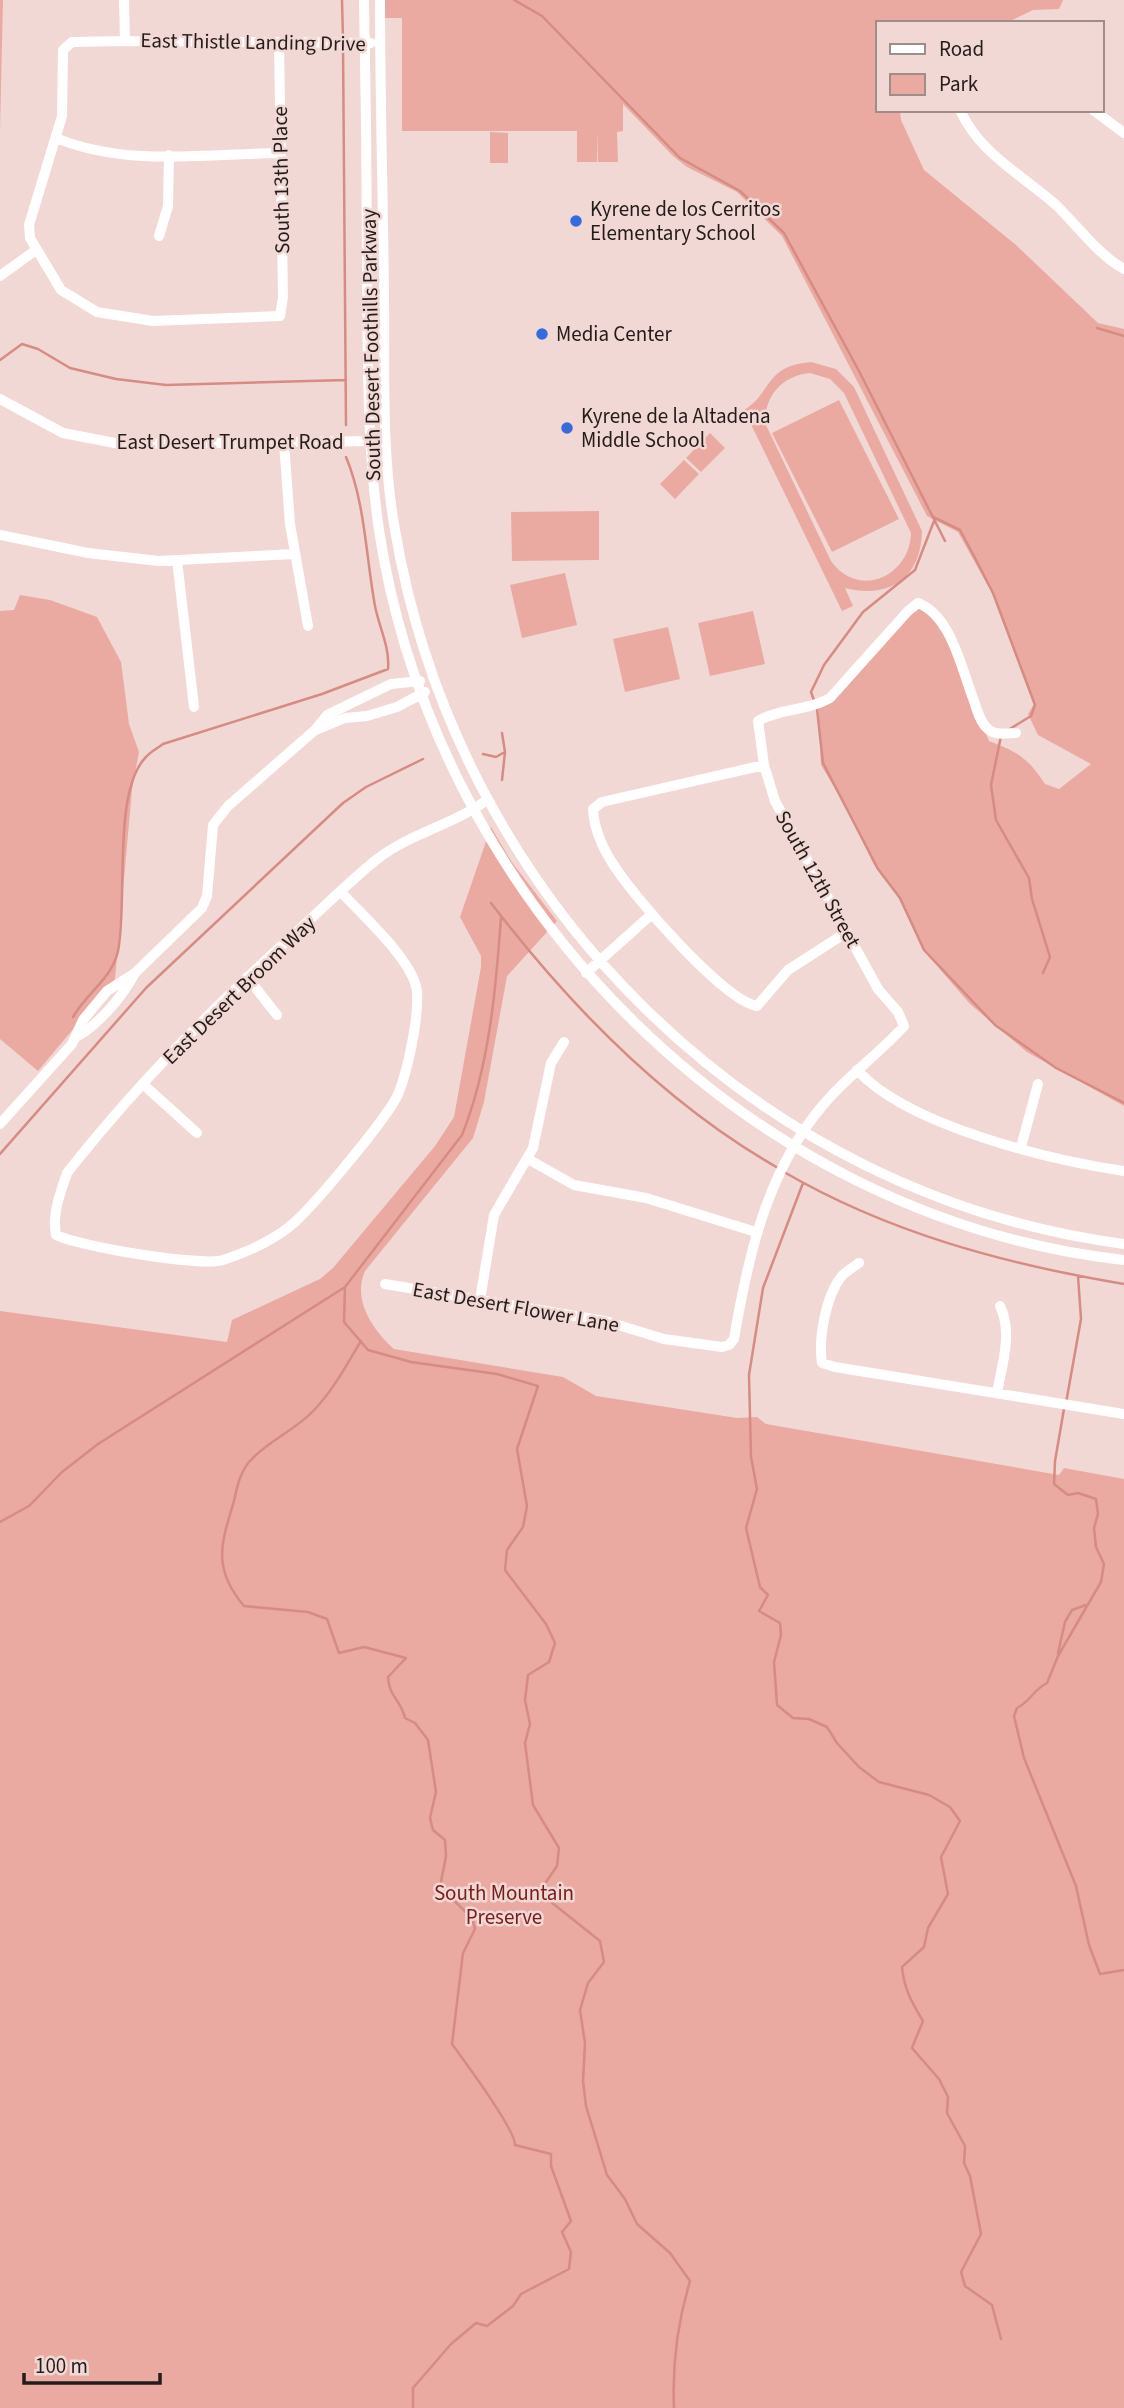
<svg xmlns="http://www.w3.org/2000/svg" width="1124" height="2408" font-family="'Source Sans 3',sans-serif">
	<style>
		.green { fill: #eaaaa2; fill-rule: evenodd }
		.lines { fill: none; stroke-linecap: round; stroke-linejoin: round }
		.stream { stroke: #d68b83; stroke-width: 2.5 }
		.minor { stroke: #fff; stroke-width: 10 }
		.poi-dot { fill: #376bdb; stroke: #f1d8d5; stroke-width: 2.5 }
		.labels { text-anchor: middle; dominant-baseline: central; stroke-width: 5; stroke-linejoin: round; paint-order: stroke }
		.street-label { font-size: 21px; fill: #241c1a; stroke: #f1d8d5 }
		.poi-label { font-size: 21px; fill: #241c1a; stroke: #f1d8d5; text-anchor: start }
		.park-label { font-size: 21px; fill: #761d1b; stroke: #f1d8d5 }
	</style>
	<rect width="100%" height="100%" fill="#f1d8d5"/>
	<!-- green -->
	<path class="green" d="M0 0H3L0 131Z
		M385 0H1063L1059 9 1033 10 1006 23H877V110H900L901 120 924 170 1016 245 1098 323 1124 329V1106L1027 1052 970 1004 925 952 896 893 874 865 846 807 821 765 818 705 918 603 939 619 989 741C1018 752 1028 758 1045 784L1059 789 1091 764 1038 735 1028 714 1034 704 992 593 958 532 927 516 782 236 737 192 687 167 673 156 623 104V131L617 132 618 162H598L597 131V162H577V131H402V18H385Z
		M490 132 508 133V163H490Z
		M811 362 836 369 854 387 922 531C921 579 889 599 845 588L853 606 842 611 744 410C773 392 764 366 811 362ZM810 373 830 379 844 393 911 533C910 576 859 600 831 561L765 423C765 395 782 376 810 373Z
		M839 400 899 519 832 552 772 433Z
		M710 433 725 448 701 472 686 458Z
		M684 460 699 474 675 499 660 484Z
		M599 511V560L512 561 511 512Z
		M565 573 577 625 522 638 510 585Z
		M20 595 50 600 97 617 121 662 129 724 139 752 132 790 115 979 38 1071 0 1039V611L14 610Z
		M753 611 765 664 710 676 698 623Z
		M668 627 680 679 625 692 613 639Z
		M491 827 511 861 557 921 507 976 484 1102 473 1138 365 1271C352 1300 373 1330 394 1349L563 1377 596 1396 737 1418 757 1417 766 1424 1059 1475 1064 1468 1124 1479V2408H0V1311L227 1342 232 1320 320 1279 333 1268 435 1146 454 1117 481 967V956L460 917Z"/>
	<g class="lines">
		<!-- stream -->
		<path class="stream" d="M342 0 343 39
			M514 0 542 16 680 158 740 191 784 233 859 371 945 541
			M343 45 346 425
			M1097 328 1124 336
			M0 360 22 344 38 349 70 368 116 379 166 385 346 380
			M933 517 960 530 975 558 993 593 1035 705 1031 716 1008 730
			M815 703 811 692 824 665 863 612 915 570 934 521
			M817 709 823 763 878 869 900 898 924 950 995 1025 1056 1068 1124 1103
			M1001 736 991 785 996 820 1029 878 1032 899 1050 957 1043 973
			M483 754 496 757 503 753
			M502 780 505 752 502 733
			M491 903C569 1005 666 1104 778 1168
			M73 1017C86 993 112 979 118 951 128 903 112 791 146 757 150 752 158 748 163 744L322 694 388 669C390 647 379 627 375 606 366 557 365 502 346 457
			M0 1154 146 988 343 803 366 787 423 759
			M784 1172C889 1233 1005 1264 1124 1284
			M803 1183 763 1288 749 1375 751 1457 757 1489 746 1528 760 1587 768 1595 759 1611 780 1623 781 1635 774 1662 777 1705 793 1718 809 1719 827 1727 837 1743 859 1767 879 1782 929 1795 950 1807 960 1821 941 1857 948 1894 928 1928 924 1947 902 1967C904 1989 912 2003 923 2021L912 2048 939 2079 948 2097 947 2113 965 2146 964 2163 970 2176 981 2234 961 2272 965 2286 992 2305 1001 2339
			M345 1287 344 1322 368 1350 411 1362 497 1374 538 1386 517 1449 527 1506 523 1527 507 1550 505 1570 546 1624 555 1643 549 1662 528 1675 525 1700 530 1724 525 1743 533 1805 559 1848 557 1866 544 1885 551 1902 600 1941 604 1962 588 1983 580 2010 585 2043 583 2081 586 2106 607 2175 625 2199 637 2224 670 2253 690 2281C677 2324 672 2363 674 2408
			M361 1341C347 1364 335 1387 316 1408 297 1430 268 1440 249 1462 240 1473 237 1487 234 1501 221 1544 212 1568 244 1606L308 1612 327 1619 339 1653 364 1647 406 1658 388 1677C389 1697 401 1700 405 1718L415 1723 428 1740 436 1792 430 1818 433 1830 445 1840 446 1856 440 1887 472 1918 475 1929 463 1953 452 2044C463 2059 516 2131 515 2145L551 2154V2166L571 2221 562 2232 571 2252 569 2269 521 2294 513 2306 487 2326 476 2323 451 2344 413 2388V2408
			M1066 1403 1081 1319 1078 1276
			M1064 1409 1055 1461 1054 1484 1068 1495 1078 1493 1096 1499 1098 1514 1094 1528 1096 1547 1104 1564 1101 1582 1058 1656 1047 1683C1033 1690 1031 1701 1017 1708L1014 1716 1024 1758 1076 1886 1089 1945 1100 1974 1124 1970
			M0 1522 29 1506 62 1472 98 1444 345 1287 462 1135C489 1068 496 989 501 917
			M1058 1653 1065 1622 1072 1610 1086 1605"/>
		<!-- minor -->
		<path class="minor" d="M124 0 125 41 72 42 63 50 62 116 29 225 30 238 61 290 97 312 153 321 280 316 283 297 279 43
			M364 0C366 94 367 188 367 282 368 365 367 447 379 530 435 901 746 1218 1124 1260
			M380 0C380 98 383 196 384 294 385 372 381 452 395 530 457 897 751 1195 1124 1244
			M125 41 371 43
			M960 110C980 154 1021 174 1056 205 1078 226 1097 254 1124 269
			M1093 110 1124 133
			M56 138C126 167 206 154 280 153
			M159 236 168 206 169 155
			M0 276 36 250
			M0 399 63 433 120 444 372 441
			M284 443 290 524 308 626
			M0 535 88 553 159 561 295 554
			M177 560 194 707
			M316 730 345 718 367 716 397 707 425 692
			M764 765 602 802 593 809C594 829 602 847 613 864 633 896 723 1000 757 1006L788 970 847 932
			M341 892C362 915 415 962 417 992 419 1017 408 1069 399 1092 391 1114 309 1212 289 1227 271 1241 245 1253 223 1260 201 1267 78 1246 56 1235 52 1213 60 1194 67 1173 137 1084 217 1003 301 928 326 905 350 881 376 860 410 833 453 825 487 800
			M586 973 652 914
			M247 977 277 1015
			M78 1036C100 1023 123 996 135 973L202 908 207 896 213 825 228 806 315 730 327 715 391 684 420 681
			M857 1070C908 1126 1050 1160 1124 1171
			M144 1085 197 1133
			M0 1124 72 1044 83 1020 107 991 135 973
			M1021 1147 1038 1084
			M528 1159 574 1185 646 1198 756 1232
			M859 1263C853 1267 845 1272 841 1277 826 1296 818 1339 822 1363L835 1367 1124 1414
			M385 1284 605 1321 664 1339 722 1347 729 1345 734 1339C748 1256 767 1171 823 1105 847 1076 879 1054 904 1026L898 1012 878 989 775 801 764 765 758 721C780 708 808 711 830 698L908 611 918 603C952 616 962 671 974 701 977 711 981 724 989 730 997 736 1008 733 1016 733
			M480 1300 494 1215 533 1148 551 1063 564 1042
			M997 1393C1002 1364 1013 1333 1000 1306"/>
	</g>
	<!-- markers -->
	<g class="poi-dot">
		<circle cx="576" cy="221" r="7"/>
		<circle cx="542" cy="334" r="7"/>
		<circle cx="567" cy="428" r="7"/>
	</g>
	<g class="labels">
		<!-- street labels -->
		<g class="street-label">
			<text transform="translate(253 42) rotate(1)">East Thistle Landing Drive</text>
			<text transform="translate(281 180) rotate(-91)">South 13th Place</text>
			<text transform="translate(371 345) rotate(-91)">South Desert Foothills Parkway</text>
			<text x="230" y="442">East Desert Trumpet Road</text>
			<text transform="translate(818 879) rotate(61)">South 12th Street</text>
			<text transform="translate(239 990) rotate(-44)">East Desert Broom Way</text>
			<text transform="translate(516 1307) rotate(10)">East Desert Flower Lane</text>
		</g>
		<!-- poi labels -->
		<g class="poi-label">
			<text x="590" y="209">Kyrene de los Cerritos<tspan x="590" dy="24">Elementary School</tspan></text>
			<text x="556" y="334">Media Center</text>
			<text x="581" y="416">Kyrene de la Altadena<tspan x="581" dy="24">Middle School</tspan></text>
		</g>
		<!-- park labels -->
		<g class="park-label">
			<text x="504" y="1893">South Mountain<tspan x="504" dy="24">Preserve</tspan></text>
		</g>
	</g>
	<!-- legend -->
	<rect x="876" y="21" width="228" height="91" fill="#f1d8d5" stroke="#9f8d8a" stroke-width="2"/>
	<rect x="890" y="44" width="35" height="10" fill="#ffffff" stroke="#9f8d8a" stroke-width="2"/>
	<text x="939" y="56" font-size="21" fill="#241c1a">Road</text>
	<rect x="890" y="74" width="35" height="21" fill="#eaaaa2" stroke="#9f8d8a" stroke-width="2"/>
	<text x="939" y="91" font-size="21" fill="#241c1a">Park</text>
	<!-- scale -->
	<path d="M24 2373v10h136v-10" fill="none" stroke="#241c1a" stroke-width="3.5"/>
	<text x="35" y="2373" font-size="21" fill="#241c1a" stroke="#f1d8d5" stroke-width="5" paint-order="stroke">100 m</text>
</svg>
